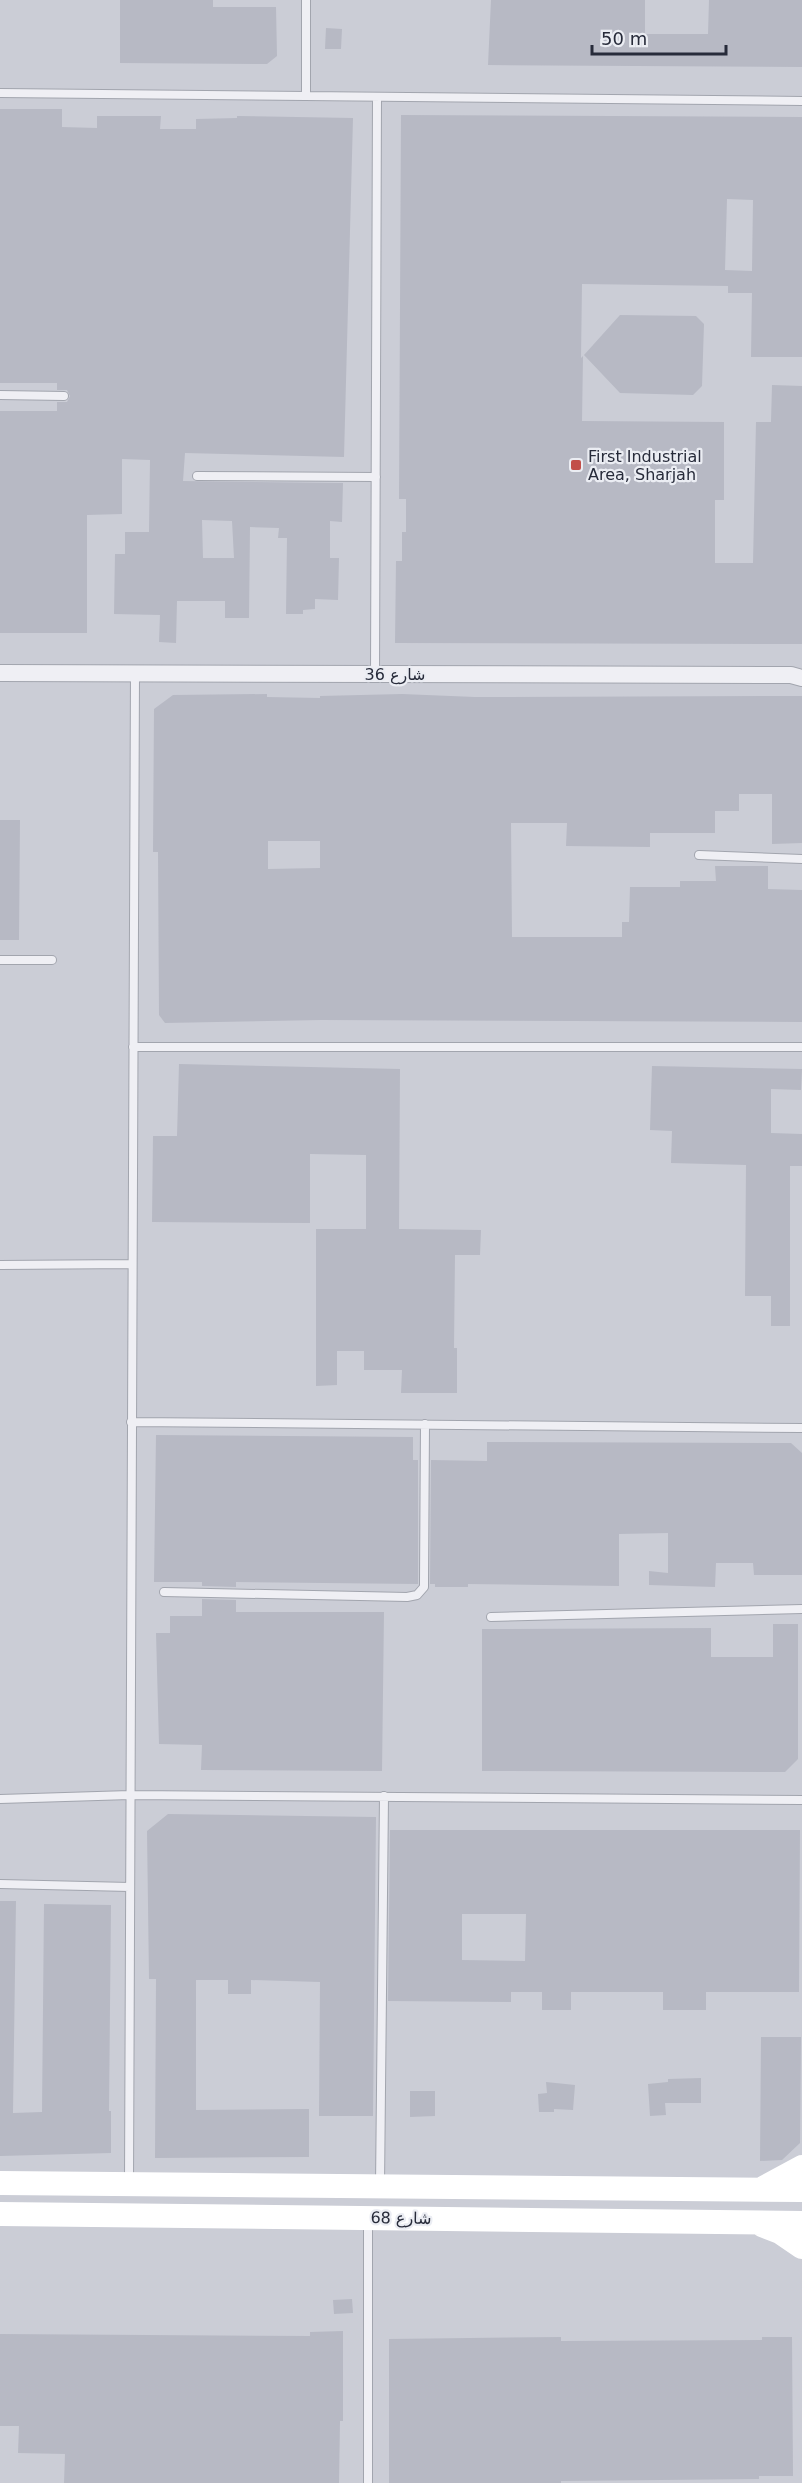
<svg xmlns="http://www.w3.org/2000/svg" width="802" height="2483" font-family="'DejaVu Sans',Vazirmatn,sans-serif">
	<style>
		.built { fill: #cbcdd6 }
		.building { fill: #b7b9c4; fill-rule: evenodd }
		.lines { fill: none; stroke-linecap: round; stroke-linejoin: round }
		.lane-casing { stroke: #a2a5ae; stroke-width: 10 }
		.street-casing { stroke: #a2a5ae; stroke-width: 18 }
		.lane { stroke: #efeff4; stroke-width: 8 }
		.street { stroke: #efeff4; stroke-width: 16 }
		.secondary { stroke: #fff; stroke-width: 24 }
		.poi-dot { fill: #c24f4a; stroke: #ebedf3; stroke-width: 2 }
		.labels { text-anchor: middle; dominant-baseline: central; stroke-width: 4.5; stroke-linejoin: round; paint-order: stroke }
		.poi-label { font-size: 16px; fill: #272b3a; stroke: #ebedf3; text-anchor: start }
		.street-label { font-size: 16px; fill: #272b3a; stroke: #ebedf3 }
	</style>
	<rect width="100%" height="100%" fill="#dcdee5"/>
	<!-- built -->
	<path class="built" d="M0 0H802V2483H0Z"/>
	<!-- building -->
	<path class="building" d="M120 0H213V7H276L277 56 267 64 120 63Z
		M491 0H645V34H708L709 0H802V67L488 65Z
		M326 28 342 29 341 49H325Z
		M0 109H62V127L97 128V116H161L160 129H196V119L237 118V116L353 118 344 457 185 453 183 481 343 483 342 522 330 521V558H339L338 600 315 599V609L303 610V614H286L287 538H278L279 528 250 527 249 618H225V601H177L176 643 159 642 160 615 114 614 115 554H125V532H149L150 460 122 459V514L87 515V633H0V411H57V402H67L70 396 67 390H57V383H0ZM202 520 232 521 234 558H203Z
		M401 115 802 117V357H751L752 293H728V286L582 284 581 358 583 356 582 421 724 422V500H715V563H753L756 422H771L772 385 802 386V644L395 643 396 561H402V532H406V499H399ZM727 199 753 200 752 271 725 270Z
		M620 315 696 316 704 324 702 386 693 395 620 393 584 355Z
		M267 694V697L320 698V696L402 694 475 697 802 696V843L772 844V794H739V811H715V833H650V847L566 846 567 823H511L512 937H622V922H629L630 887H680V881H716L715 866H768V889L802 890V1022L321 1020 165 1023 159 1015 158 852H153L154 709 173 695ZM268 841H320V868L268 869Z
		M0 820H20L19 940H0Z
		M179 1064 400 1069 399 1229 481 1230 480 1255H455L454 1348H457V1393H401L402 1370H364V1351H337V1385L316 1386V1229H366V1155L310 1154V1223L152 1222 153 1136H177Z
		M652 1066 802 1069 801 1090 771 1089V1133L802 1134V1166H790V1326H771V1296H745L746 1165 671 1163 672 1131 650 1130Z
		M156 1435 413 1437V1460H418V1584L236 1582V1587L202 1586V1582H154Z
		M487 1442 791 1443 802 1453V1575H754L753 1563H716L715 1587 649 1585V1571L668 1573V1533L619 1534V1586L468 1584V1587H435V1584H430L431 1460 487 1461Z
		M202 1599 236 1600V1612H384L382 1771 201 1770 202 1745 159 1744 156 1633H170V1616H202Z
		M773 1624H798V1759L785 1772 482 1771V1629L711 1628V1657H773Z
		M168 1814 376 1817 373 2116H319L320 1982 251 1980V1994H228V1980H196V2110L309 2109V2157L155 2158 156 1979H149L147 1831Z
		M390 1830H800L799 1992H706V2010H663V1992H571V2010H542V1992H511V2002L388 2001ZM462 1914H526L525 1961 462 1960Z
		M0 1901H16L13 2113 42 2112 44 1904 111 1905 109 2111H111V2153L0 2156Z
		M761 2037H801L800 2143 782 2160 760 2161Z
		M701 2078V2103H665L666 2115 650 2116 648 2084 668 2082V2079Z
		M546 2082 575 2085 573 2110 554 2109V2112H539L538 2094 547 2093Z
		M410 2091H435V2116L410 2117Z
		M352 2299 353 2313 334 2314 333 2300Z
		M343 2331V2421H340L339 2483H64L65 2454 18 2453 19 2426H0V2334L310 2336V2332Z
		M561 2337V2341L762 2340V2337H792L793 2476H759V2479L561 2481V2483H389V2339Z"/>
	<g class="lines">
		<defs>
			<path id="lane" d="M306 0V96
				M0 93 802 101
				M0 395 64 396
				M197 476 376 477
				M375 674 377 97
				M699 855 802 859
				M0 960H52
				M133 1047H802
				M0 1265 132 1264
				M131 1422 802 1428
				M164 1592 407 1597 417 1595 424 1587V1581L425 1424
				M491 1617 802 1609
				M0 1799 130 1795 802 1800
				M0 1884 130 1887
				M129 2183 135 673
				M380 2186 384 1796
				M368 2483V2219"/>
			<path id="street" d="M0 673 791 675 802 678"/>
		</defs>
		<!-- lane casing -->
		<use href="#lane" class="lane-casing"/>
		<!-- street casing -->
		<use href="#street" class="street-casing"/>
		<!-- lane -->
		<use href="#lane" class="lane"/>
		<!-- street -->
		<use href="#street" class="street"/>
		<!-- secondary -->
		<path class="secondary" d="M0 2183 802 2190
			M765 2187 802 2167
			M0 2214 802 2223
			M762 2225 780 2232 802 2247"/>
	</g>
	<!-- markers -->
	<rect class="poi-dot" x="570" y="459" width="12" height="12" rx="3"/>
	<g class="labels">
		<!-- poi labels -->
		<g class="poi-label">
			<text x="588" y="456">First Industrial<tspan x="588" dy="18">Area, Sharjah</tspan></text>
		</g>
		<!-- street labels -->
		<g class="street-label">
			<text x="395" y="674">شارع 36</text>
			<text transform="translate(401 2218) rotate(1)">شارع 68</text>
		</g>
	</g>
	<!-- scale -->
	<path d="M592 45v9h134v-9" fill="none" stroke="#272b3a" stroke-width="3"/>
	<text x="601" y="45" font-size="18" fill="#272b3a" stroke="#ebedf3" stroke-width="4.5" paint-order="stroke">50 m</text>
</svg>
